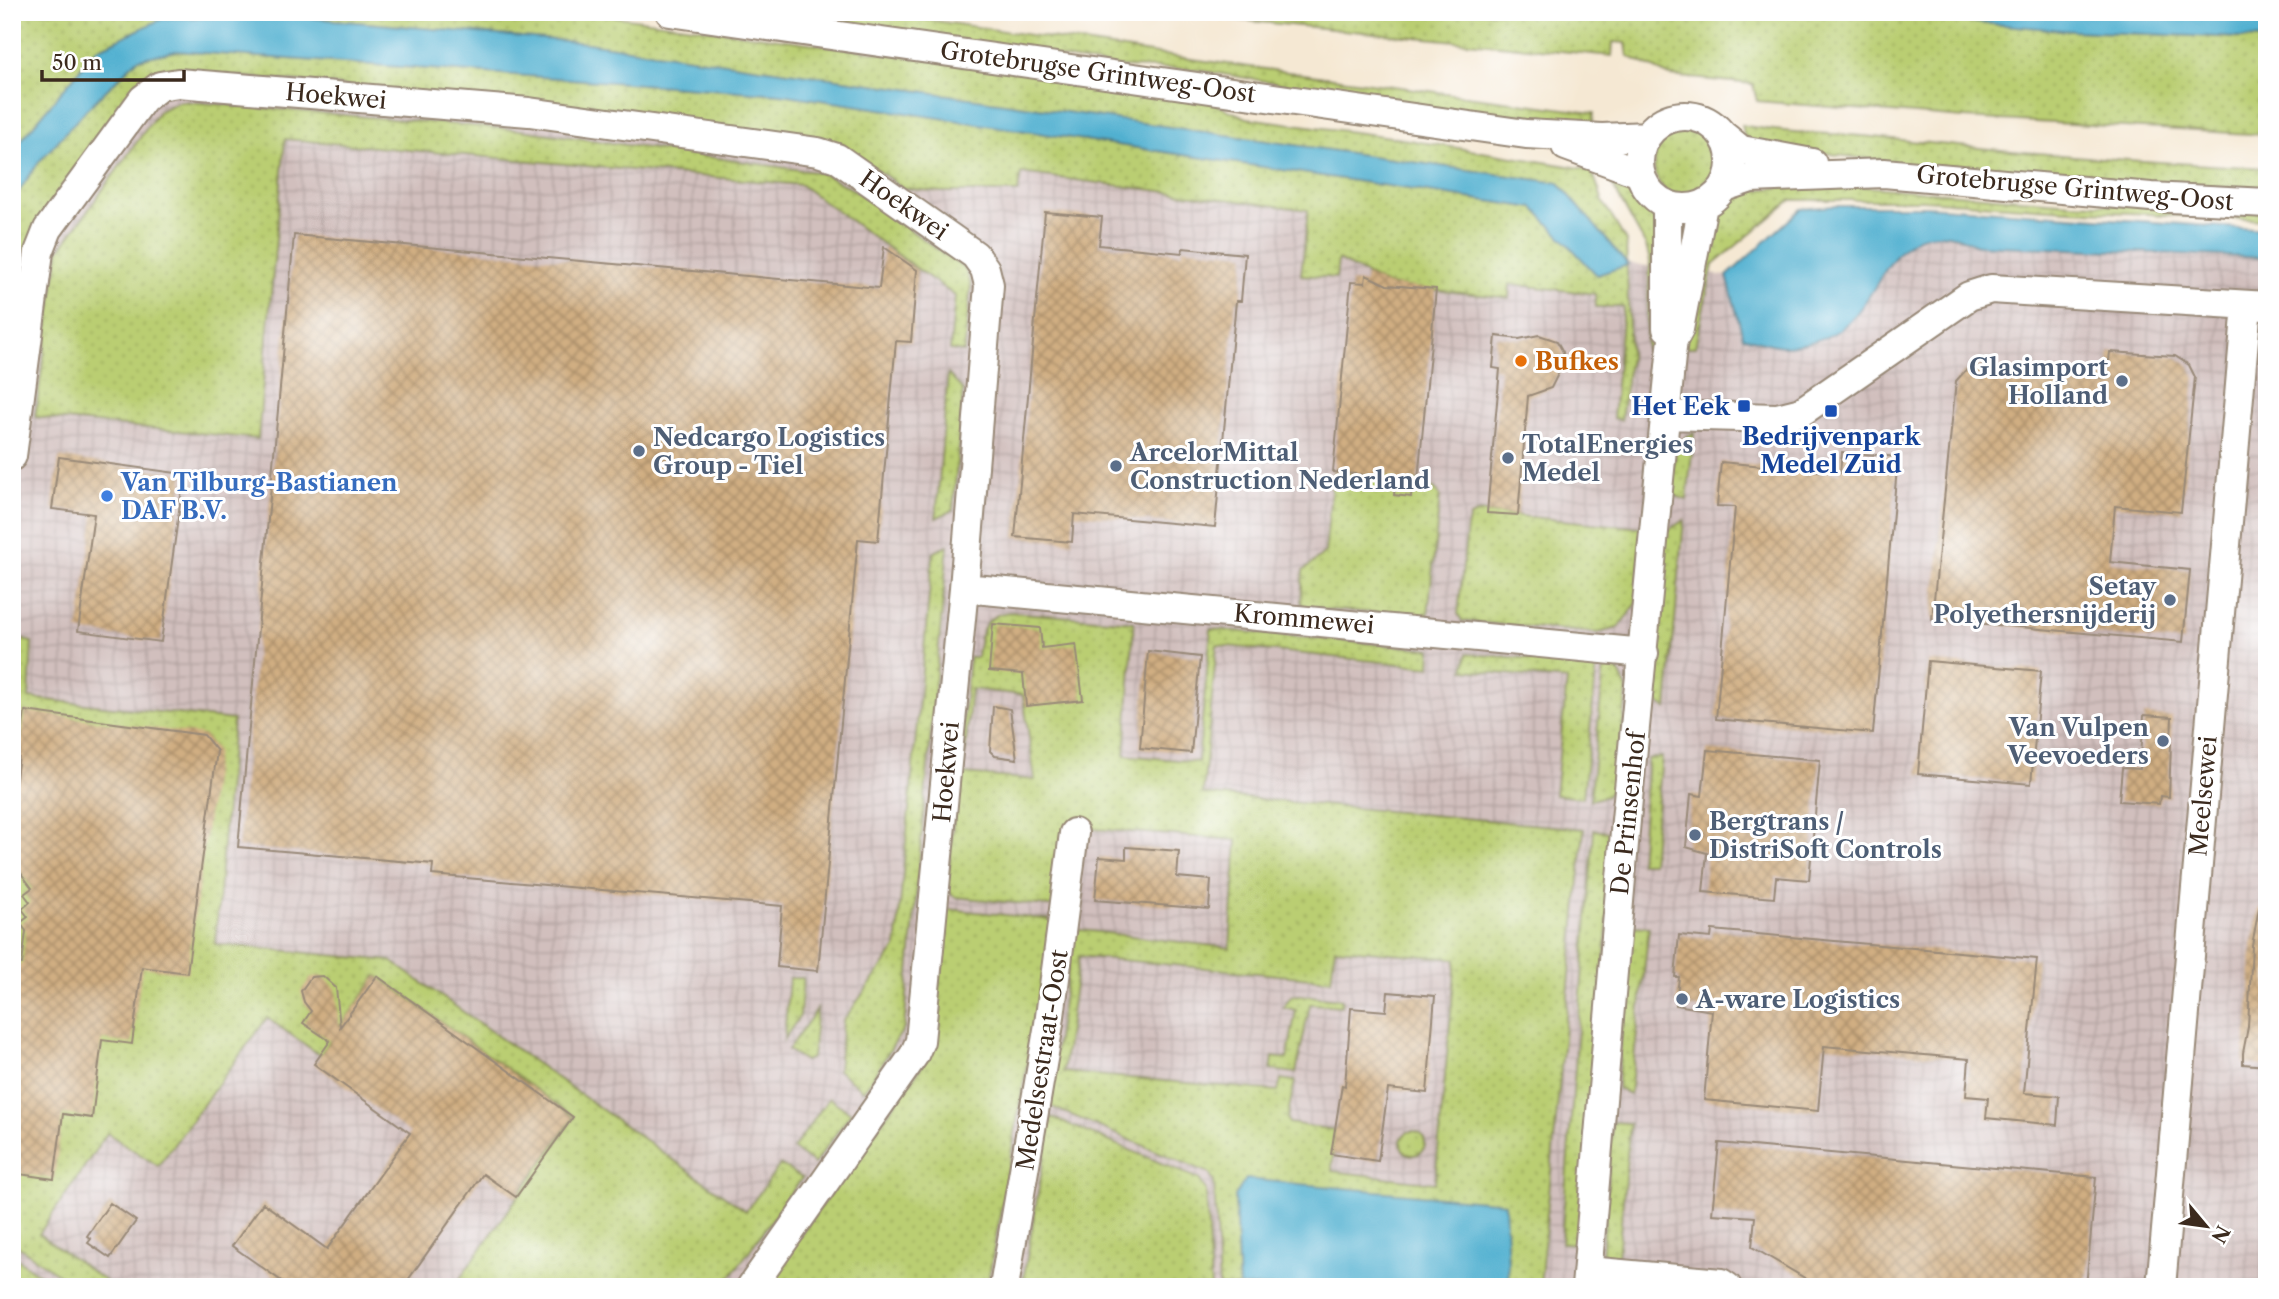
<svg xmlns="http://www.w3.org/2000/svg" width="2279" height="1299" font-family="'Libre Caslon Text',serif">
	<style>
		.industrial { fill: url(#industrial-grid) }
		.grass { fill: url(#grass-dots); stroke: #7a7c48; stroke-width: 2; fill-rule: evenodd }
		.water { fill: #51b0d0; stroke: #466d77; stroke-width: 2 }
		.building { fill: url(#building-cross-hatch) }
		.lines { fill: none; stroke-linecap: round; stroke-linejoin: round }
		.minor-casing { stroke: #988978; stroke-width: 32 }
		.minor { stroke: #fff; stroke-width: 28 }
		.food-dot { fill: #e8710a; stroke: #fff; stroke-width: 2.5 }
		.service-dot { fill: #5c6f8a; stroke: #fff; stroke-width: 2.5 }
		.transit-dot { fill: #1a4fb4; stroke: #fff; stroke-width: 2.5 }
		.shop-dot { fill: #3f7fe0; stroke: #fff; stroke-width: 2.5 }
		.labels { text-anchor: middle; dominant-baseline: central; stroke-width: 6; stroke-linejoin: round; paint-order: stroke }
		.street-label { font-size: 24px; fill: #3b2a1e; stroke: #fff }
		.food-label { font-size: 24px; font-weight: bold; fill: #c56008; stroke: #fff; text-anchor: start }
		.service-label { font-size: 24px; font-weight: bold; fill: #4e5e75; stroke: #fff; text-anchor: start }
		.transit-label { font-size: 24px; font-weight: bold; fill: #164399; stroke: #fff; text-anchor: end }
		.shop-label { font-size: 24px; font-weight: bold; fill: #366cbe; stroke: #fff; text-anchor: start }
	</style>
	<defs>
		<pattern id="industrial-grid" width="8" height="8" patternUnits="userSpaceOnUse" patternTransform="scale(1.75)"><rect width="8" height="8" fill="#d1bfbd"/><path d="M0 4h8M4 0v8" fill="none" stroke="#b4a4a2"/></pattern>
		<pattern id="grass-dots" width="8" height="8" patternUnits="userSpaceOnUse" patternTransform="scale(1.75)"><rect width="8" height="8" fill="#bace72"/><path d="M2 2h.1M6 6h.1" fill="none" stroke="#a1b162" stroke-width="1.8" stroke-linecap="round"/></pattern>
		<pattern id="building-cross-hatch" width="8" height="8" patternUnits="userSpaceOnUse" patternTransform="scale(1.75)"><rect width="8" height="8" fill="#d0ae82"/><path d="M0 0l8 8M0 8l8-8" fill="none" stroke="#aa8e6a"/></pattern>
	</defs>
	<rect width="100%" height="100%" fill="#fff"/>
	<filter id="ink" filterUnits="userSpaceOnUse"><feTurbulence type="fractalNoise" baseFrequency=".0143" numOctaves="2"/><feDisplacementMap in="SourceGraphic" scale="14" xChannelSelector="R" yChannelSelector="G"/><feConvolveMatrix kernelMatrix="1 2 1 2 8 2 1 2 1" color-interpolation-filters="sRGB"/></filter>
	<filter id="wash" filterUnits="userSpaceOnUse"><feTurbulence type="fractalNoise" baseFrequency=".00686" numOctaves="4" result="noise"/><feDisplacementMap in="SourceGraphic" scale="28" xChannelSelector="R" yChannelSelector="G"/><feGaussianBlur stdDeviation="1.57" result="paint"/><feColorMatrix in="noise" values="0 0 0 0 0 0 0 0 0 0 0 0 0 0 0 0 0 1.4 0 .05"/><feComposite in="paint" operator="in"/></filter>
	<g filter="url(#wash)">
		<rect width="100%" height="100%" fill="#f5e8d3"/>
		<!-- industrial -->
		<path class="industrial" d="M145 43 764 83 1559 199 1615 262 1727 276 1832 264 1907 224 2267 243V1287H12V184Z"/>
		<!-- grass -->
		<path class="grass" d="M12 12H583L1196 96 1247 118 1384 136 1592 170 1603 202 1626 241 1630 356 1621 420 1613 418 1623 307H1596L1595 294 1510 284 1509 298 1387 285 1338 260 1336 278 1301 275 1308 210 1021 173 1018 192H941L903 188 841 144 550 104 178 71 32 234 12 373V202L38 163 84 112 138 59 176 51 781 94 1534 208 1597 275 1627 264 1559 183 587 43 291 16 164 18 97 49 12 151Z
			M756 12H876L1191 59 1594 113 1592 130 1527 115 1462 114 1192 69 1118 67 915 33Z
			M1156 12H1853L2073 31 2267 39V135L1964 118 1757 101 1753 84 1670 76 1628 56 1626 43 1613 42 1612 56Z
			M180 101 521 130 822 173 852 189 965 269 971 284 964 352 950 350 955 296 801 185 285 139 258 439 35 417 59 251 159 111Z
			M1742 125C1786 134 1830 133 1874 137 2005 152 2135 162 2267 168V189C2092 184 1917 171 1745 140Z
			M1654 165a33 33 0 1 1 66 0a33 33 0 1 1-66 0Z
			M1609 179 1628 186 1659 226 1655 350 1646 349 1650 261 1646 246Z
			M1818 183 2072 203 2267 210V220L2049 209 1923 200H1791L1713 265 1695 347H1684L1712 221 1738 192Z
			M948 374 963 390 953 510 936 518Z
			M1694 432 1687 500 1670 494 1676 444Z
			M1333 472C1362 475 1423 472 1440 495L1428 616 1304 608 1301 602 1303 571 1325 553Z
			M1481 512 1642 528 1637 603 1618 628 1598 633 1462 621 1458 614 1467 527 1470 517Z
			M1684 520 1667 709 1652 698 1664 533Z
			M948 545 904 1028 864 1091 838 1070 843 1021 896 948 933 553Z
			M1010 612 1134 622 1125 755 1198 762 1211 629 1431 649 1430 667 1217 645 1203 794 1584 829 1540 1287H1509L1504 1203 1235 1196 1239 1287H1219L1214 1182 1209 1173 1047 1105 1074 929 1230 948 1237 840 1068 827 1058 907 955 897 947 891 958 768H963L964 774 1035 780 1023 695 971 689 965 755 960 754 969 657H977C979 634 984 614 1010 612ZM1335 948 1456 959 1435 1183 1332 1171 1335 1130 1289 1123 1287 1119 1295 1081 1281 1079 1278 1091 1063 1072 1079 956 1331 980Z
			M12 637 32 642 29 698 233 720 215 944 391 961 746 1211 780 1165 802 1178 723 1287H454L574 1117 377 976 320 1055 267 1018 158 1166 107 1133 39 1234 105 1281 101 1287H76L12 1242Z
			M1467 654 1597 663 1583 798 1555 795 1567 680 1464 670Z
			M1605 659 1617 668 1627 689 1617 780 1607 796 1590 800Z
			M1662 757 1652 863H1640L1648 759Z
			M1594 830 1615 833 1581 1244 1561 1243Z
			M947 909 1053 920 987 1287H787L772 1278 763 1287 930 1055Z
			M1630 926 1649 927 1630 1094 1617 1089Z
			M789 978H803L800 1016 784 1039Z
			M1298 995 1342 999 1341 1006 1310 1004 1296 1073 1271 1070 1273 1057 1287 1059 1296 1010 1283 1007 1291 996Z
			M817 1009 812 1058 805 1061 788 1050Z
			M829 1098 851 1113 814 1164 793 1149Z
			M1051 1117 1199 1179 1206 1190 1211 1287H1022Z
			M1612 1122 1630 1123 1618 1257H1602Z
			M1401 1143a12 12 0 1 1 24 0a12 12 0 1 1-24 0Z
			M12 1255 56 1287 12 1286Z"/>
		<!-- water -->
		<path class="water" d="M1853 12H2267V39L2073 31Z
			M291 16 587 43 1559 183 1628 265 1597 275 1534 208 781 94 176 51 138 59 84 112 38 163 12 202V151L97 49 164 18Z
			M1833 206H1926L2267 230V258L1977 245C1889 201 1887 300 1836 332 1826 339 1797 346 1785 346 1771 346 1756 339 1743 337L1727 276 1801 209Z
			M1246 1179 1505 1203 1509 1287H1239L1235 1196Z"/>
		<g id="blocks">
			<!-- building -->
			<path class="building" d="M1045 212 1102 217 1099 245 1182 253 1183 248 1245 254 1241 301H1236L1215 527 1074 514 1072 542 1015 537Z
				M294 235 879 288 884 247 917 270 911 342 896 341 878 541 858 539 818 971 777 967 782 906 432 875 433 864 238 847Z
				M1366 275 1387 285 1436 289 1418 480H1413L1411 497 1394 495 1396 478 1333 472 1351 282 1365 283Z
				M1539 335 1557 341 1563 352V364L1551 388 1528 396 1518 515 1487 513 1500 369 1493 368 1496 336 1519 339Z
				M2110 352 2175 356 2189 365 2195 377 2181 512 2115 506 2110 562 2190 570 2183 642 1932 619 1956 381 1965 371 1981 367 2107 378Z
				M1842 452 1898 457 1873 733 1716 719 1735 507 1717 506 1721 462 1840 473Z
				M59 457 184 474 161 642 78 631 94 514 52 509Z
				M993 624 1040 628 1042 648 1076 644 1083 700 1026 706 1023 674 989 671Z
				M1148 651 1200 657 1191 753 1140 748Z
				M1928 661 2041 671 2031 784 1918 774Z
				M993 706 1010 709 1017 759 995 756 990 751Z
				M25 711 204 735 217 751 187 973 142 967 132 1044 102 1040 92 1118 63 1114 54 1179 12 1173V963L22 964 26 931 20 923 28 917 22 909 30 902 24 894 32 888 20 872 12 871V808Z
				M2144 715 2172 717 2169 797 2160 796 2159 804 2119 801 2122 768 2140 769Z
				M1707 750 1820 760 1809 880 1776 877 1774 898 1703 892 1707 853 1686 847 1691 794 1702 796Z
				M1126 847 1179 851 1177 877 1211 880 1209 909 1095 900 1099 857 1126 859Z
				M2259 908 2267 909V1066L2243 1064V1053L2248 1027 2252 945Z
				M1712 930 2037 959 2024 1093 2059 1096 2057 1125 1986 1118 1988 1098 1966 1096 1969 1059 1824 1046 1818 1111 1704 1100 1712 1011 1676 1005 1679 977H1675L1679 935 1711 938Z
				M323 976 336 988 340 1027 377 976 573 1117 516 1197 483 1174 403 1287H290L232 1246 263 1203 327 1249 410 1133 314 1064 330 1041 303 1023 311 1011 304 1002 301 991 311 977Z
				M1388 992 1435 996 1427 1093 1388 1089 1378 1161 1331 1154 1342 1085 1345 1086 1351 1008 1386 1011Z
				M1719 1143 2096 1177 2086 1287H1891L1855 1284V1287H1820L1752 1247 1755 1217 1712 1214Z
				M110 1203 136 1221 110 1258 88 1243 91 1239 87 1236Z"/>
		</g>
	</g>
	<g filter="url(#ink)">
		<use href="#blocks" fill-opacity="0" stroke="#988978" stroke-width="2"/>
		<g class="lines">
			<defs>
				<path id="minor" d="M670 12 1526 134 1602 138 1647 136
					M1639 162a46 46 0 1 1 92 0a46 46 0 1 1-92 0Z
					M1724 136 1741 150 1812 163
					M1566 146 1640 173
					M1724 187 1751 178 1884 173 2151 197 2267 203
					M1667 204V328
					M1666 415 1777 418 1801 412 1969 296 1991 289 2267 306
					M12 456 39 252 48 229 143 99 160 86 178 83 529 112 818 152 837 158 975 255 985 269 989 285 964 588 920 1041 914 1055 751 1287
					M964 588 1644 653
					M1588 1271 1721 1283 1727 1287
					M1004 1287 1049 1024 1074 833
					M1586 1287 1626 820 1671 356 1673 340 1679 329 1703 205
					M2161 1287 2247 305"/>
			</defs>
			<!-- minor casing -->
			<use href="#minor" class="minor-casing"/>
			<!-- minor -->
			<use href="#minor" class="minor"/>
		</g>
	</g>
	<!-- markers -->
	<circle class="food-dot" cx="1521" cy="361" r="7"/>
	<g class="service-dot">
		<circle cx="2122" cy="381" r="7"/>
		<circle cx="639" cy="451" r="7"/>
		<circle cx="1508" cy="458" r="7"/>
		<circle cx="1116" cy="466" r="7"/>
		<circle cx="2170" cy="600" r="7"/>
		<circle cx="2163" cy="741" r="7"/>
		<circle cx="1695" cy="835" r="7"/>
		<circle cx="1682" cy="999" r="7"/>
	</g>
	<g class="transit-dot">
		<rect x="1737" y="399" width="14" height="14" rx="3.5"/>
		<rect x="1824" y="404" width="14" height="14" rx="3.5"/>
	</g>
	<circle class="shop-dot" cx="107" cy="496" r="7"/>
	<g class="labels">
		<!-- street labels -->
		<g class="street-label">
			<text transform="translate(1098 72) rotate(8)">Grotebrugse Grintweg-Oost</text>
			<text transform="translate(336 96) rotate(5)">Hoekwei</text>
			<text transform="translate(2075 188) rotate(5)">Grotebrugse Grintweg-Oost</text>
			<text transform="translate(904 205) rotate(35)">Hoekwei</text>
			<text transform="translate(1304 619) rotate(5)">Krommewei</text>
			<text transform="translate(946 772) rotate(-85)">Hoekwei</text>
			<text transform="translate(2203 796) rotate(-85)">Meelsewei</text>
			<text transform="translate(1628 813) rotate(-84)">De Prinsenhof</text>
			<text transform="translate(1042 1060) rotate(-81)">Medelsestraat-Oost</text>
		</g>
		<!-- food labels -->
		<g class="food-label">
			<text x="1535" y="361">Bufkes</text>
		</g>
		<!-- service labels -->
		<g class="service-label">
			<text x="2108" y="367" text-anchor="end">Glasimport<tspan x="2108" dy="28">Holland</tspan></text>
			<text x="653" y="437">Nedcargo Logistics<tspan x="653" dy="28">Group - Tiel</tspan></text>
			<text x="1522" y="444">TotalEnergies<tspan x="1522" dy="28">Medel</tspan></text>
			<text x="1130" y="452">ArcelorMittal<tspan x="1130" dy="28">Construction Nederland</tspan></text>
			<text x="2156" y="586" text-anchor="end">Setay<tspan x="2156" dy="28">Polyethersnijderij</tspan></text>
			<text x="2149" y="727" text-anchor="end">Van Vulpen<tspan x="2149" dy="28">Veevoeders</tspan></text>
			<text x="1709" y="821">Bergtrans /<tspan x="1709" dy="28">DistriSoft Controls</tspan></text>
			<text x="1696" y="999">A-ware Logistics</text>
		</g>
		<!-- transit labels -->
		<g class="transit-label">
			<text x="1730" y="406">Het Eek</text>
			<text x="1831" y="436" text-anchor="middle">Bedrijvenpark<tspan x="1831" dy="28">Medel Zuid</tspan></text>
		</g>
		<!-- shop labels -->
		<g class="shop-label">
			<text x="121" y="482">Van Tilburg-Bastianen<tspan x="121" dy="28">DAF B.V.</tspan></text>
		</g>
	</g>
	<!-- margin -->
	<rect width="2279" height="1299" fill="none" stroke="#fff" stroke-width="42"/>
	<!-- north arrow -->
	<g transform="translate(2206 1226) rotate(119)" stroke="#ffffff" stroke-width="5" paint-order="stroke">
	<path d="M0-5L12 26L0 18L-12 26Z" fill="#3b2a1e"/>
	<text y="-10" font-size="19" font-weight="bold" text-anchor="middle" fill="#3b2a1e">N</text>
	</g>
	<!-- scale -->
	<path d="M42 70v10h142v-10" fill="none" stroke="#3b2a1e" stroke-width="3.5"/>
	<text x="52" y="70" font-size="21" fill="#3b2a1e" stroke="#ffffff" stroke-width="5" paint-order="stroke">50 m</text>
</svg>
